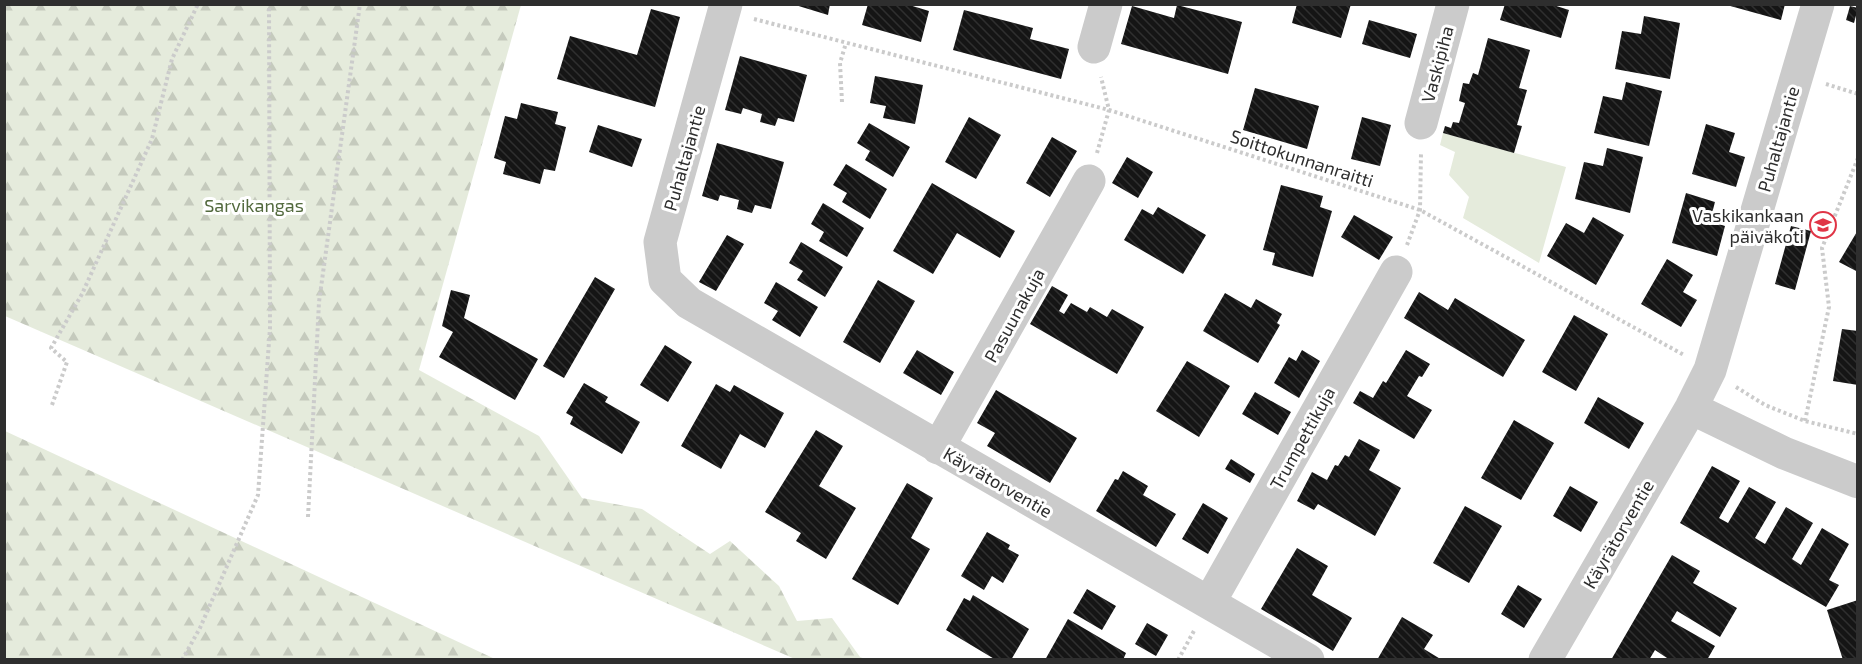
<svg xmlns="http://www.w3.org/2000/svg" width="1862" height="664" font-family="'Exo 2',sans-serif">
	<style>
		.grass { fill: #e5ebdc }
		.forest { fill: url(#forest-firs) }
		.building { fill: url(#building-back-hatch) }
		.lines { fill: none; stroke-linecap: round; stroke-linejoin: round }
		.path { stroke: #cbcbcb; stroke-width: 4; stroke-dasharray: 3 3; stroke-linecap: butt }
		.minor { stroke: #cbcbcb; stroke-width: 33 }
		.labels { text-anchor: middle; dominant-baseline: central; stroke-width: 6; stroke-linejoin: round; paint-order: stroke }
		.street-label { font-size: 18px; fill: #2e2e2e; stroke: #fff }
		.park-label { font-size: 18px; fill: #52693d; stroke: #fff }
		.poi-label { font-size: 18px; fill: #2e2e2e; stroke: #fff; text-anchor: end }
	</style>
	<defs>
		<pattern id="forest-firs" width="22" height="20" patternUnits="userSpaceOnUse" patternTransform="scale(1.5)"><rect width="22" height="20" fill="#e5ebdc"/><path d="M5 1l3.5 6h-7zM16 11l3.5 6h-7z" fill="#c5cabd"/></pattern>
		<pattern id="building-back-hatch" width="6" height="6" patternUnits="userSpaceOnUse" patternTransform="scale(1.5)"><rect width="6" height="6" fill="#151515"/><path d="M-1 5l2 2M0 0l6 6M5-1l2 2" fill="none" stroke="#2f2f2f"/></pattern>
	</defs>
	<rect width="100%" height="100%" fill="#fff"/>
	<!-- grass -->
	<path class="grass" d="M1443 133 1566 167 1539 263 1463 218 1469 197 1449 175 1455 152 1440 145Z"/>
	<!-- forest -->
	<path class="forest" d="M5 4 521 5 419 370 539 436 582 498 642 509 710 554 730 541 779 586 797 621 832 618 860 657 865 659H795L5 316Z
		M4 431H5L495 659H5Z"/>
	<!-- building -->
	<path class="building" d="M792 4H830L828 15Z
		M868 4H906L929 11 921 42 862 25Z
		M1297 4H1351L1341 38 1292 23Z
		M1505 4H1550L1569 10 1561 38 1500 20Z
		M1723 4H1785L1781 20Z
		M1177 5 1242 22 1228 74 1121 44 1132 6 1174 18Z
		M1850 6 1858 8 1854 23 1846 20Z
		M651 9 680 17 655 107 557 79 570 36 637 55Z
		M964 10 1033 28 1030 39 1069 49 1061 79 953 50Z
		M1644 16 1680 23 1670 79 1615 69 1622 31 1641 34Z
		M1369 20 1417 34 1410 58 1362 44Z
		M1488 38 1530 50 1519 88 1527 90 1517 125 1522 126 1514 153 1443 133 1445 126 1451 128 1453 122 1459 123 1465 103 1459 101 1463 83 1469 84 1473 73 1478 75Z
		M740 56 807 75 794 122 778 118 775 126 760 122 762 114 743 108 741 114 725 110Z
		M875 76 923 85 915 124 883 118 886 106 870 103Z
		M1626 82 1662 91 1649 146 1594 133 1603 96 1622 100Z
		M1255 88 1319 106 1307 149 1243 130Z
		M521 103 558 112 555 124 566 127 555 171 544 169 540 184 503 174 506 162 494 158 505 116 517 119Z
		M969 117 1001 135 976 179 945 162Z
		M1362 117 1391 125 1380 166 1351 159Z
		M869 123 910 147 893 177 865 160 870 151 857 143Z
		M1706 124 1735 133 1729 152 1745 157 1736 187 1692 174Z
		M598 125 642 139 632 167 589 152Z
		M1052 137 1077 151 1050 197 1026 183Z
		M717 143 784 162 771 209 755 205 752 213 737 209 739 200 720 195 718 201 702 196Z
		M1607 148 1643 157 1630 213 1575 199 1584 162 1603 166Z
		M1127 157 1153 172 1138 198 1112 183Z
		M846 164 887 189 870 219 842 202 847 193 833 185Z
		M932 183 1015 231 1000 258 957 233 933 274 893 251Z
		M1281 185 1323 196 1320 207 1332 211 1313 277 1272 265 1275 253 1263 250Z
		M1686 193 1715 202 1710 221 1725 226 1717 256 1672 243Z
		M823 203 864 228 847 257 819 241 824 232 811 224Z
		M1158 207 1206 235 1183 274 1124 240 1142 209 1153 215Z
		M1354 215 1393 237 1379 260 1341 237Z
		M1593 217 1624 235 1596 285 1547 256 1566 223 1584 233Z
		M1791 226 1811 231 1795 290 1775 284Z
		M1858 230V272L1839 262Z
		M727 235 744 244 716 291 699 282Z
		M801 242 843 267 825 297 797 280 803 271 789 263Z
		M1667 259 1693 275 1683 292 1697 300 1681 327 1641 304Z
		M595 277 615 289 564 378 543 366Z
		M878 280 915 301 880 363 843 342Z
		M776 282 818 307 800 337 772 320 778 311 764 303Z
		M1052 286 1068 295 1059 311 1064 314 1071 303 1087 312 1090 307 1107 317 1112 309 1144 327 1117 374 1030 324Z
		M451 290 470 295 464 318 538 359 515 400 439 357 453 332 442 326Z
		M1419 292 1448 310 1455 298 1525 340 1503 377 1404 318Z
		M1225 293 1251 308 1256 299 1282 314 1277 323 1280 325 1258 363 1203 331Z
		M1574 315 1608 334 1576 391 1542 372Z
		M1842 329 1858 331V385L1833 381Z
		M665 345 692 362 668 402 640 385Z
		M917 350 954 372 941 395 903 373Z
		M1302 350 1320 361 1299 398 1274 383 1289 357 1296 361Z
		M1406 350 1430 364 1422 377 1419 376 1407 396 1432 410 1414 439 1353 403 1360 391 1373 398 1383 381 1386 383Z
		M1187 361 1230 386 1199 437 1156 411Z
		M584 383 608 397 605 402 640 422 622 454 570 424 573 417 566 413Z
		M716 384 730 392 734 385 784 413 765 448 740 434 721 469 681 446Z
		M996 390 1077 438 1050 483 987 446 995 433 977 423Z
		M1255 392 1291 412 1278 435 1242 414Z
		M1598 397 1644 423 1629 449 1584 423Z
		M1514 420 1554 443 1521 500 1481 478Z
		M816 430 843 446 819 486 856 508 826 559 796 541 801 533 765 512Z
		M1359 439 1380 450 1369 470 1401 488 1375 536 1318 504 1314 510 1297 501 1312 472 1327 480 1335 465 1338 466 1345 455 1349 457Z
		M1231 459 1255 474 1250 483 1225 469Z
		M1712 466 1740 481 1719 518 1728 523 1749 487 1776 502 1755 538 1765 544 1786 507 1813 523 1792 559 1801 565 1822 528 1849 544 1829 580 1839 585 1826 607 1680 523Z
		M1123 471 1148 486 1143 495 1176 514 1156 547 1096 511 1115 479 1118 480Z
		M907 483 933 498 911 538 930 549 898 605 852 579Z
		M1570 486 1598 502 1581 532 1553 516Z
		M1203 503 1228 518 1208 554 1182 539Z
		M1465 506 1502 526 1469 583 1433 563Z
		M987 532 1010 545 1008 549 1019 555 1003 583 992 576 984 590 961 576Z
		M1297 548 1328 566 1312 595 1352 618 1333 651 1261 609Z
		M1672 555 1700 571 1693 583 1737 608 1720 637 1677 611 1671 621 1715 646 1707 660H1670L1655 650 1649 660H1611Z
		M1518 585 1542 599 1524 628 1501 614Z
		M1087 589 1116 606 1102 630 1073 613Z
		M973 595 1029 629 1011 660H996L946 630 964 598 970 601Z
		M1858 600V660H1843L1827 610Z
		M1402 617 1433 635 1424 649 1442 660H1377Z
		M1068 619 1126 653 1123 660H1045Z
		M1147 623 1168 635 1156 656 1135 644Z"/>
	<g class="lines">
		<!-- path -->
		<path class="path" d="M754 19 1109 110 1420 210 1684 355
			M1826 84 1858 94
			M842 102 840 63 846 43
			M1097 153 1109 110 1101 77
			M1407 245 1420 210 1421 153
			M1736 387 1765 405 1805 421 1858 434
			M52 405 67 362 51 348 82 294 152 139 172 59 198 4
			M1805 421 1829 307 1822 248 1858 158
			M308 517 319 302 360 4
			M182 660 200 628 258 495 270 328 269 4
			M1178 660 1195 629"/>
		<!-- minor -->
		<path class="minor" d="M726 4 660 242 665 280 689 303 1308 660
			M1094 47 1106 4
			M1421 123 1453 4
			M1691 408 1784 453 1858 482
			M938 448 1089 181
			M1209 603 1396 272
			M1545 660 1691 408 1710 370 1818 4"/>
	</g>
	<!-- icons -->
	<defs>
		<symbol id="school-ring" viewBox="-11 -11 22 22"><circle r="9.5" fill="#fff" stroke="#e03546" stroke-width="1.5"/><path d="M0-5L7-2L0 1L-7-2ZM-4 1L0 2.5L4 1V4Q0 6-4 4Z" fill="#e03546"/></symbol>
	</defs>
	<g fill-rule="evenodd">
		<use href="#school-ring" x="1808" y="210" width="30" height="30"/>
	</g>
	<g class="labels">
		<!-- street labels -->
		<g class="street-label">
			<text transform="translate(1437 64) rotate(-75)">Vaskipiha</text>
			<text transform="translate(1778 139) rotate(-74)">Puhaltajantie</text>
			<text transform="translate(684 158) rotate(-74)">Puhaltajantie</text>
			<text transform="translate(1302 158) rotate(18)">Soittokunnanraitti</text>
			<text transform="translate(1014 315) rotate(-61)">Pasuunakuja</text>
			<text transform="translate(1302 438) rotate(-61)">Trumpettikuja</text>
			<text transform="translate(998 482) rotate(30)">Käyrätorventie</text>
			<text transform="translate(1618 534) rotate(-60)">Käyrätorventie</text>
		</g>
		<!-- park labels -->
		<g class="park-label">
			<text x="254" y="205">Sarvikangas</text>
		</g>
		<!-- poi labels -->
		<g class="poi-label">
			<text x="1804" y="215">Vaskikankaan<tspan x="1804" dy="21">päiväkoti</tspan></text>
		</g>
	</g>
	<!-- border -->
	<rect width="1862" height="664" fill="none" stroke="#2e2e2e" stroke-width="12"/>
</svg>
